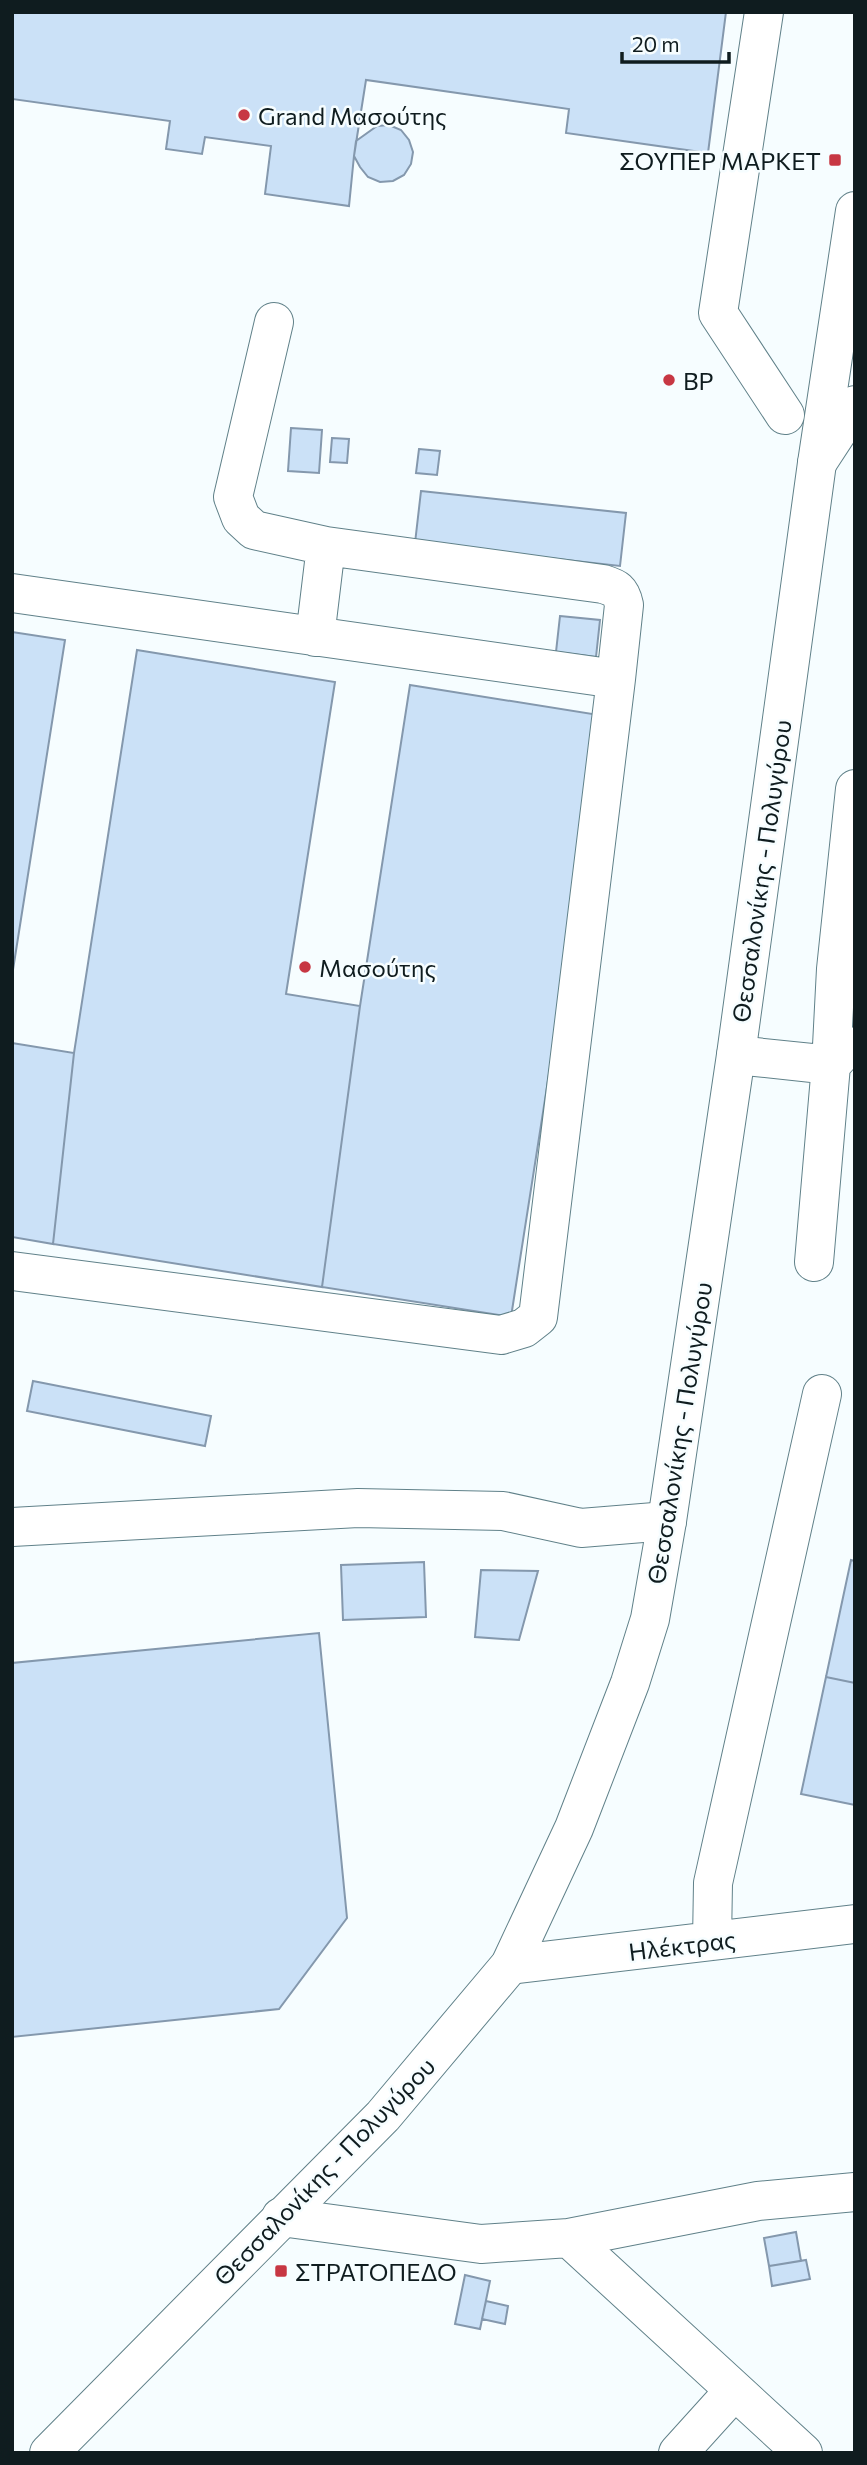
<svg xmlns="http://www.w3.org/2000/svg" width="867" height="2465" font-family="Commissioner,sans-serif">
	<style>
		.building { fill: #cbe1f7; stroke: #8498ad; stroke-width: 2 }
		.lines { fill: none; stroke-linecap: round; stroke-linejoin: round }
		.minor-casing { stroke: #608189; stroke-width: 40 }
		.major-casing { stroke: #608189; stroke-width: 40 }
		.minor { stroke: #fff; stroke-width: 38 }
		.major { stroke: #fff; stroke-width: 38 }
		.poi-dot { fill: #c73743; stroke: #f6fdff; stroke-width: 2.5 }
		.labels { text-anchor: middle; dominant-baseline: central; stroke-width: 5; stroke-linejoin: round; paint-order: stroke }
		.poi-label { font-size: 24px; fill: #0f1c1f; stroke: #f6fdff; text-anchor: start }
		.street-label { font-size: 24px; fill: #0f1c1f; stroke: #f6fdff }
	</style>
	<rect width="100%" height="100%" fill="#f6fdff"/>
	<!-- building -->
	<path class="building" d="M12 12H726L708 153 566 133 569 109 366 80 354 156 349 206 265 194 271 146 205 137 202 154 166 149 170 121 12 99Z
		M389 125 401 130 409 140 413 152 411 164 404 175 393 181 380 182 368 177 360 167 354 156 356 141 377 126Z
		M291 428 322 430 319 473 288 471Z
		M332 438 349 439 347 463 330 462Z
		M419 449 440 451 437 475 416 473Z
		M421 491 626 513 620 566 415 543Z
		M560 616 600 620 596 657 556 652Z
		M12 632 65 640 12 976Z
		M137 650 335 682 286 994 360 1006 322 1287 53 1244 74 1053Z
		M410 685 605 716 511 1317 322 1287 360 1006Z
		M12 1043 74 1053 53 1244 12 1237Z
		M33 1381 211 1416 205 1446 27 1411Z
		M851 1560 855 1561V1683L826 1677Z
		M424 1562 426 1617 343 1620 341 1565Z
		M481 1570 538 1571 519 1640 475 1637Z
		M319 1633 347 1918 279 2009 12 2037V1663Z
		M826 1677 855 1683V1805L801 1794Z
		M796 2232 801 2261 769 2266 764 2238Z
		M806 2260 810 2279 772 2286 769 2266Z
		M465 2275 490 2281 480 2329 455 2324Z
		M486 2301 508 2306 505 2324 482 2319Z"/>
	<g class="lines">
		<defs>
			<path id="minor" d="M764 12 718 313 785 415
				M274 322 233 497 241 518 254 530 326 546 603 584C616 588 621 590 624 605L616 679
				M817 463 855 405
				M12 593 616 679 538 1317 524 1328 501 1335 12 1271
				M315 637 326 546
				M736 1055 831 1065 848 1046
				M814 1262 831 1065 836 969 855 789
				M12 1527 358 1508 503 1511 581 1528 667 1521
				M712 1941 713 1883 822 1394
				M510 1965 855 1924
				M281 2217 481 2244 569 2238 758 2201 855 2192
				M569 2238 803 2453
				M678 2453 734 2391"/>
			<path id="major" d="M49 2453 383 2116 510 1965 574 1828 630 1683 650 1619 667 1521 736 1055 817 463 855 211"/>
		</defs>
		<!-- minor casing -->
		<use href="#minor" class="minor-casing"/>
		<!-- major casing -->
		<use href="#major" class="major-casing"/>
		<!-- minor -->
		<use href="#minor" class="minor"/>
		<!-- major -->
		<use href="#major" class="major"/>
	</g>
	<!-- markers -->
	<g class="poi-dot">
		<circle cx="244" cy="115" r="7"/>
		<rect x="828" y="153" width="14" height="14" rx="3.5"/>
		<circle cx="669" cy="380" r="7"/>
		<circle cx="305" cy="967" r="7"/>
		<rect x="274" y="2264" width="14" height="14" rx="3.5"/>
	</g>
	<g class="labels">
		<!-- poi labels -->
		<g class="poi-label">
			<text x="258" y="115">Grand Μασούτης</text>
			<text x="821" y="160" text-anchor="end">ΣΟΥΠΕΡ ΜΑΡΚΕΤ</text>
			<text x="683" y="380">BP</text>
			<text x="319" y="967">Μασούτης</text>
			<text x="295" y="2271">ΣΤΡΑΤΟΠΕΔΟ</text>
		</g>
		<!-- street labels -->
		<g class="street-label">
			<text transform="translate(761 871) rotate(-82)">Θεσσαλονίκης - Πολυγύρου</text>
			<text transform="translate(679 1433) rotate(-81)">Θεσσαλονίκης - Πολυγύρου</text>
			<text transform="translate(682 1945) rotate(-7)">Ηλέκτρας</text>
			<text transform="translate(324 2171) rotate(-46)">Θεσσαλονίκης - Πολυγύρου</text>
		</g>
	</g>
	<!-- border -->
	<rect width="867" height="2465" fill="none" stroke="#0f1c1f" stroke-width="28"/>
	<!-- scale -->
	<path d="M622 52v10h107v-10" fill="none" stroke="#0f1c1f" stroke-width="3.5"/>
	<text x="632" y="52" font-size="21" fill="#0f1c1f" stroke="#f6fdff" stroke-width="5" paint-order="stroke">20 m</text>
</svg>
